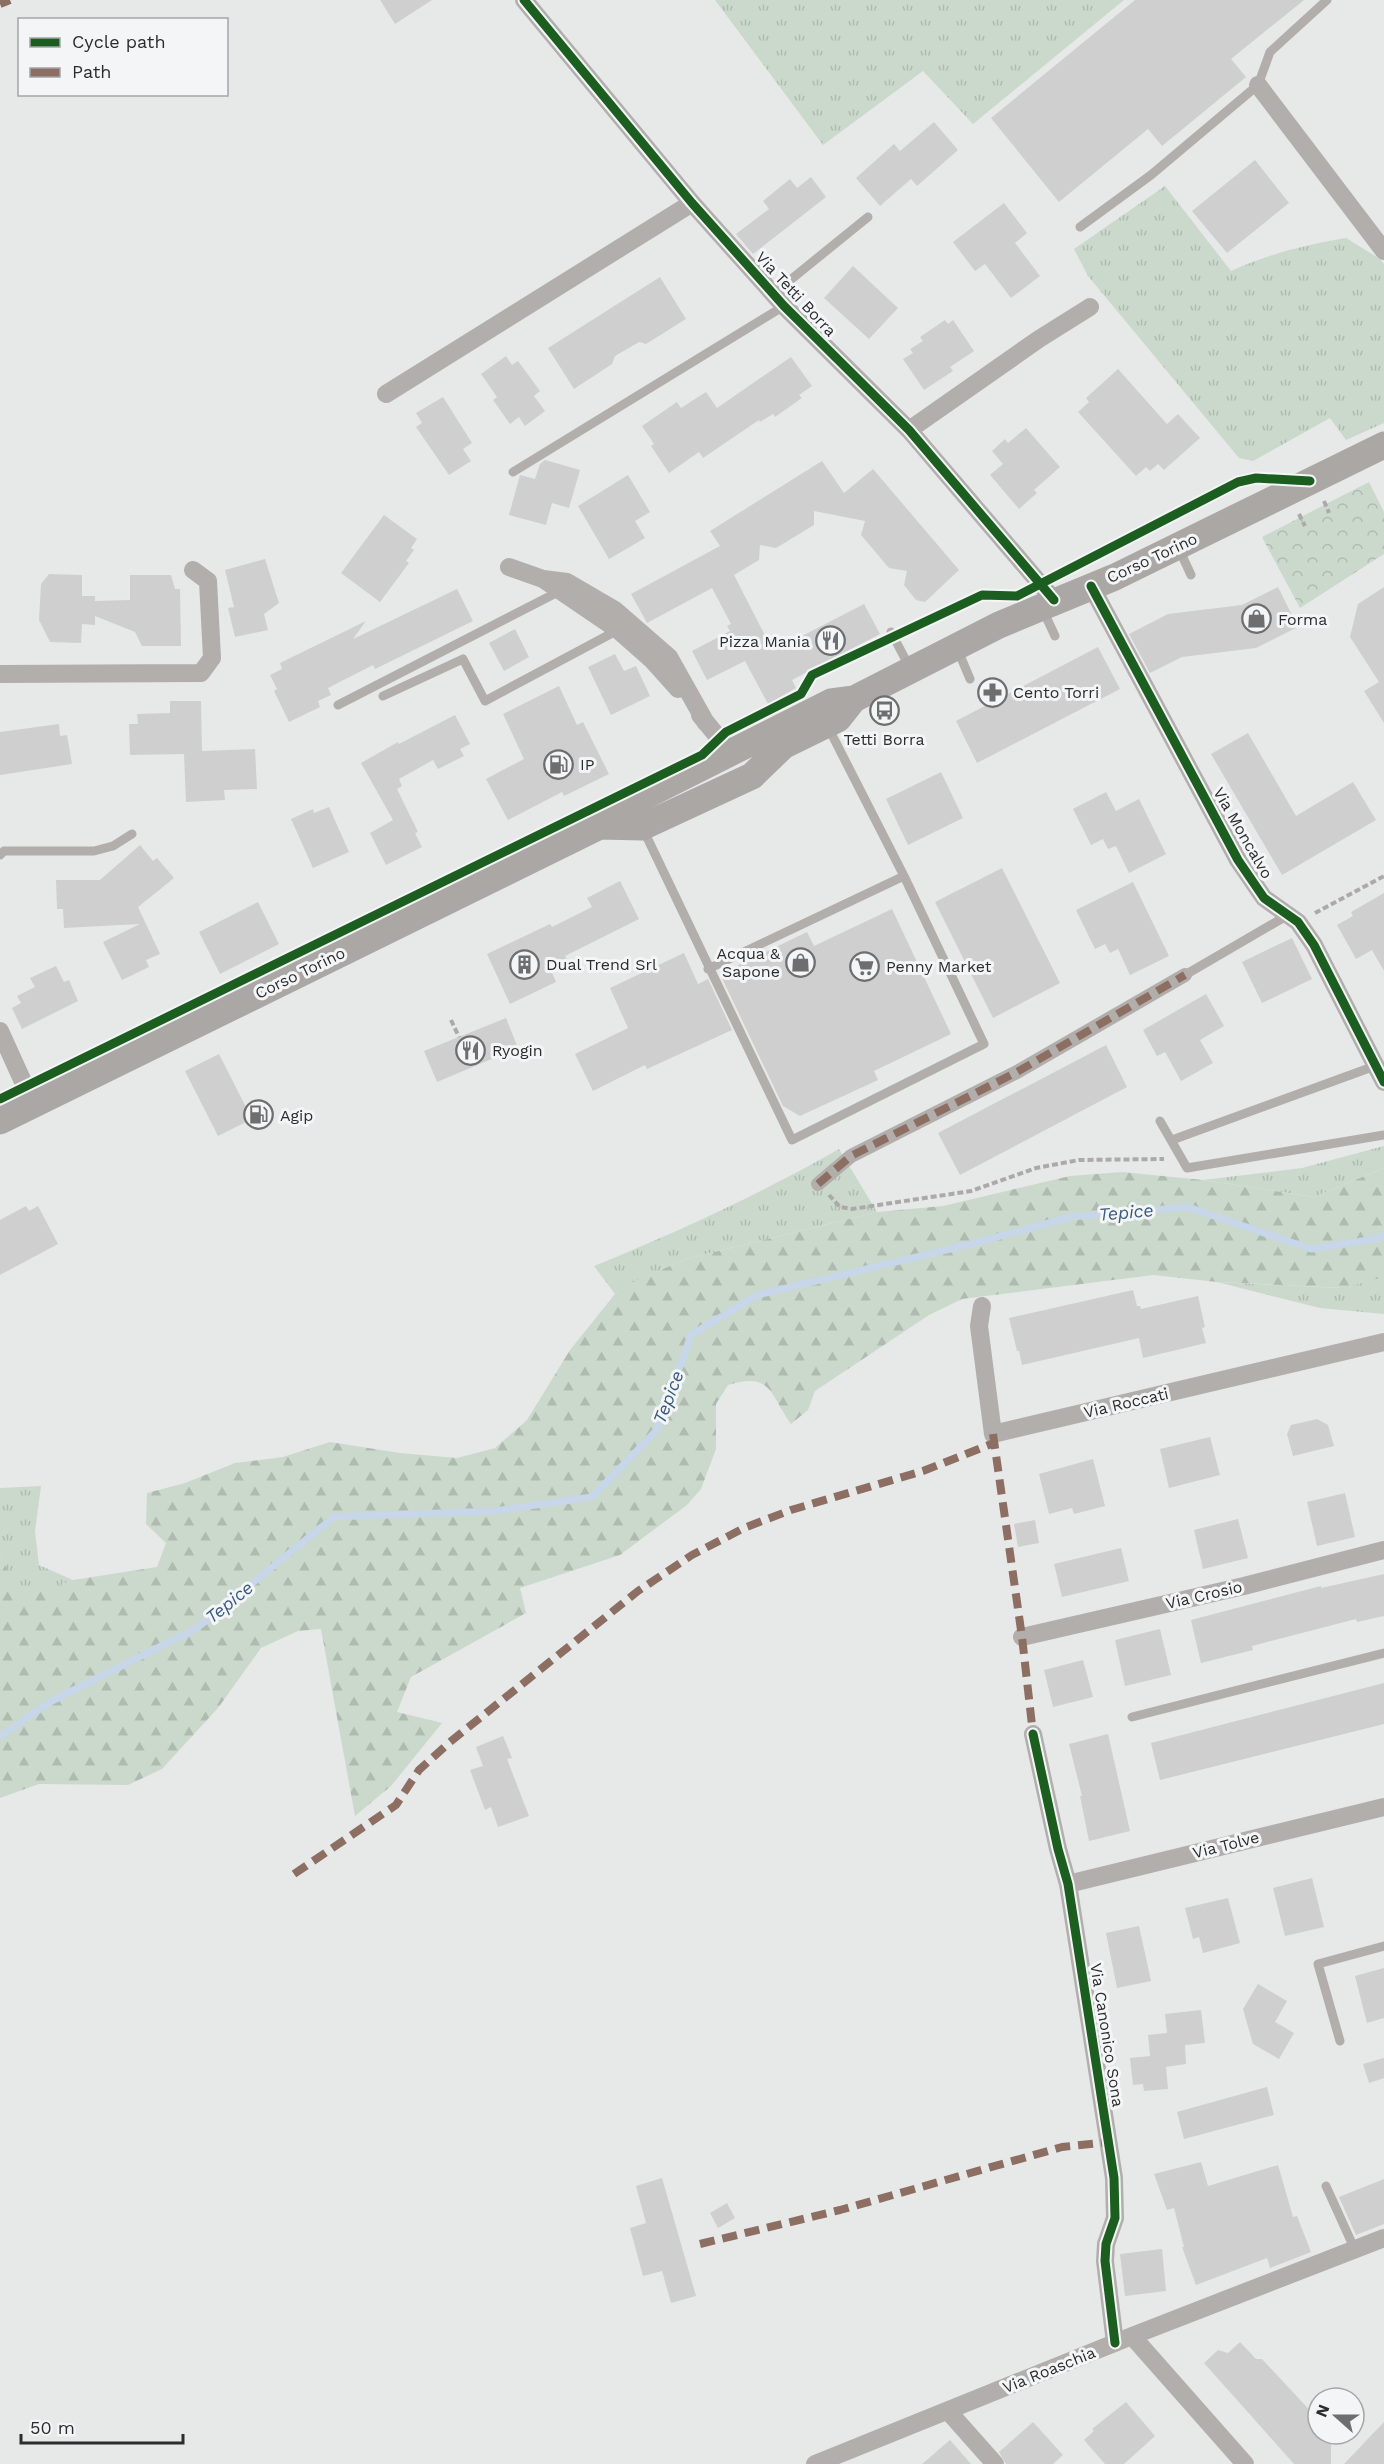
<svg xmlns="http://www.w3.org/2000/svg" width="1384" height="2464" font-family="'Work Sans',sans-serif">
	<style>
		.grass { fill: url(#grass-tufts) }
		.forest { fill: url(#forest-firs) }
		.park { fill: url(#park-crowns) }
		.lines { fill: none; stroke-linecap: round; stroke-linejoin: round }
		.stream { stroke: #c7d6e8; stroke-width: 7 }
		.building { fill: #cfcfcf }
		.path { stroke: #acaaa9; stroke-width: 4; stroke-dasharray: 6 3; stroke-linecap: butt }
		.service { stroke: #b2aeac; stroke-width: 9 }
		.pedestrian { stroke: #b2aeac; stroke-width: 14 }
		.minor { stroke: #b2aeac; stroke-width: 18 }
		.primary { stroke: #aba7a4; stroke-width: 27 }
		.quiet { stroke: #8d6e63; stroke-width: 8; stroke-dasharray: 15 8; stroke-linecap: butt }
		.cycleway-casing { stroke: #f4f5f7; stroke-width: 13 }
		.cycleway { stroke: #1b5e20; stroke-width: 9 }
		.labels { text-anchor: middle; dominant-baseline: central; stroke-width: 6; stroke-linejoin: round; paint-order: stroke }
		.street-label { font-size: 16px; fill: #2d2d2e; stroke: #f4f5f7 }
		.poi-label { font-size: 16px; fill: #2d2d2e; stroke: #f4f5f7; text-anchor: start }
		.water-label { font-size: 18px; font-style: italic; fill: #395a80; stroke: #f4f5f7 }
	</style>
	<defs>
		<pattern id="grass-tufts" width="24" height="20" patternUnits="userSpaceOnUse" patternTransform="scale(1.5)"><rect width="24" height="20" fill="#cbd9cd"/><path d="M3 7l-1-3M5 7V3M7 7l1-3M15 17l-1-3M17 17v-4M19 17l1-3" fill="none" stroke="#afbbb0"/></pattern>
		<pattern id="forest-firs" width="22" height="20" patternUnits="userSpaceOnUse" patternTransform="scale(1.5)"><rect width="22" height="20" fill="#cbd9cd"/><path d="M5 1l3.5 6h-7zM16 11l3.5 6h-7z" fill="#afbbb0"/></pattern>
		<pattern id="park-crowns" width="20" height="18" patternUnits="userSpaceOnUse" patternTransform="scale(1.5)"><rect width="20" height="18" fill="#cbd9cd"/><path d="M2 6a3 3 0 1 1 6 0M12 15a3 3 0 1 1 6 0" fill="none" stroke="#afbbb0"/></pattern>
	</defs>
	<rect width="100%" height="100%" fill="#e7e8e8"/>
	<!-- grass -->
	<path class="grass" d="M715 0H1124L973 124 923 71 823 145Z
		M1165 186 1231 271C1268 254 1305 245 1346 238L1380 259 1384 264V423L1346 440 1330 418 1253 461 1239 458 1088 276 1074 249Z
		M1384 1146V1168L1314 1197 1203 1180 1302 1168Z
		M839 1149 877 1212 686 1259 632 1283 615 1294 594 1266C678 1232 760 1194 839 1149Z
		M1384 1276V1314L1320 1308 1217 1282 1340 1288Z
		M41 1486 35 1531 39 1565 73 1580 23 1599 0 1556V1488Z"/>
	<!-- forest -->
	<path class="forest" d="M1384 1168V1277L1344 1288 1217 1282 1153 1275 962 1299 929 1315 815 1391 808 1410 791 1424C769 1393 772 1372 728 1385L716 1404V1449L701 1489 687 1505 620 1555 520 1588 526 1613 411 1677 397 1712 442 1723 391 1786 355 1816 321 1629 298 1631 261 1648 218 1708 162 1769 128 1785 39 1784 0 1798V1556L24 1598 73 1580 157 1567 166 1543 146 1524 147 1493 185 1483 235 1463 283 1457 330 1442 400 1453 457 1458 495 1448 527 1420 570 1350 615 1294 631 1283 686 1259 877 1212 943 1206 1070 1176 1122 1172 1203 1180 1314 1197Z"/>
	<!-- park -->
	<path class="park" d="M1369 482 1384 512V554L1300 608 1262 537Z"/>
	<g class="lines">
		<!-- stream -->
		<path class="stream" d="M0 1737 50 1702 197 1628 334 1517 494 1511 592 1497 657 1430 691 1335 757 1295 967 1245 1071 1217 1188 1207 1311 1249 1375 1239 1384 1235"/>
	</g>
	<!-- building -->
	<path class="building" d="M380 0H432L395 24Z
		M1135 0H1304L1231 59 1246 77 1162 146 1148 129 1059 202 991 118Z
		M934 122 958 150 917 186 911 179 880 206 856 178 894 144 900 151Z
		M1255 160 1289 203 1227 253 1192 211Z
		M811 177 826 197 753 254 736 234 769 209 763 201 790 179 797 188Z
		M1004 203 1027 233 1015 243 1040 276 1011 298 985 264 975 271 953 242Z
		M853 266 898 308 869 339 824 298Z
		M660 277 686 319 646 344 639 342 615 356 612 364 574 389 548 348Z
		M945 320 948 324 953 320 974 351 950 367 953 371 924 390 903 359 913 353 910 349 923 341 920 337Z
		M506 356 512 365 518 361 540 391 534 396 545 411 525 426 519 417 510 424 493 400 497 397 481 374Z
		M791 357 812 386 799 395 802 398 775 417 773 414 760 422 759 420 703 458 699 452 669 473 651 446 654 444 642 426 677 402 681 408 706 392 717 408Z
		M1118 369 1167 424 1178 414 1200 438 1164 470 1158 464 1150 471 1146 467 1136 476 1078 412 1089 402 1086 398Z
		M443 397 472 443 463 449 471 461 449 475 416 427 422 423 416 413Z
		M1026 428 1060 467 1034 490 1037 493 1019 509 990 475 1003 464 992 451 1005 439 1008 443Z
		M545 460 580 470 569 508 552 503 546 525 509 515 520 475 535 479 540 464Z
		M822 461 844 493 873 469 959 570 925 602 916 600 904 585 907 571 889 568 861 535 865 521 814 511V525L776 548 760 545 759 560 734 575 773 651 864 604 880 634 792 680 796 688 768 704 745 661 707 680 692 651 730 631 727 626 731 624 712 588 647 623 631 594 720 546 710 531Z
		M628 475 650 512 635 521 645 538 609 559 578 506Z
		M384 515 417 539 411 548 414 550 406 561 409 563 380 602 341 573Z
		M265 559 279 603 264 614 268 630 235 637 228 608 234 607 225 570Z
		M49 574 82 575V596H95V601L130 600V575H171L175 589H180L181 646H142L135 632 95 616V625L82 624 81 643 50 642 39 620 41 584Z
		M1278 587 1298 627 1256 648 1182 657 1150 673 1129 634 1168 614 1242 605Z
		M1384 587V723L1364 691 1379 682 1350 637 1358 604Z
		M457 589 473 621 375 669 373 665 328 688 331 695 318 701 320 707 289 722 274 691 277 689 270 675 282 669 280 663 366 621 353 639Z
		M515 629 529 657 504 671 489 643Z
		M1098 647 1120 689 977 763 956 721Z
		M615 654 624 671 636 666 650 696 611 715 588 667Z
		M559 686 577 725 583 722 609 774 564 796 562 792 508 820 486 779 524 759 503 714Z
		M170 701H201L202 751 255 749 257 789 224 790 225 800 186 802 184 754 130 755 129 724H138L137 714 170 713Z
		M455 715 470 744 460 749 464 756 438 769 433 760 399 779 402 786 397 789 418 832 415 833 422 847 386 865 370 833 393 820 361 763 398 742 399 744Z
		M59 724 60 736 67 735 72 764 0 775V732Z
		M1248 733 1296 816 1353 782 1376 820 1282 875 1211 754Z
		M941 772 963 818 908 845 886 799Z
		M1106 792 1116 811 1139 799 1166 854 1129 873 1116 846 1108 849 1103 839 1091 845 1073 809Z
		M329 807 349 852 313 868 291 819 313 809 314 813Z
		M140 845 153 861 157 858 174 878 138 907 160 954 146 960 149 967 122 980 103 942 140 924 64 928 63 909H57L56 880H100Z
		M1002 868 1060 983 993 1018 935 902Z
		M620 881 639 919 565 956 567 960 550 968 556 982 510 1004 487 954 550 924 552 927 592 907 587 898Z
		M1133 882 1169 956 1130 975 1118 949 1110 953 1105 944 1095 949 1076 910Z
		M1384 893V971L1372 950 1356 959 1337 925 1353 916 1351 912Z
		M258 902 279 944 220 974 199 932Z
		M892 909 951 1034 874 1071 878 1080 800 1116 783 1106 720 974 807 932 814 946Z
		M1292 938 1312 979 1262 1003 1242 962Z
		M684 953 698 984 708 979 732 1030 647 1069 645 1065 593 1091 575 1054 628 1028 610 988Z
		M56 966 64 982 69 980 78 1001 22 1029 12 1008 21 1003 17 996 35 987 30 978Z
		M1206 994 1224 1026 1200 1040 1213 1063 1181 1081 1165 1052 1157 1056 1143 1030Z
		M506 1018 518 1048 437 1082 424 1051Z
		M1106 1045 1127 1087 960 1175 938 1133Z
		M219 1054 252 1119 218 1136 185 1071Z
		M26 1206 29 1211 38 1206 58 1244 0 1275V1220Z
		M1133 1290 1137 1306H1140L1141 1309 1198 1296 1205 1327 1202 1328 1206 1343 1143 1358 1139 1338 1022 1365 1019 1351H1017L1009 1318Z
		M1317 1419 1328 1425 1334 1446 1293 1456 1287 1434 1291 1425Z
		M1210 1437 1220 1475 1169 1488 1160 1449Z
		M1093 1459 1105 1506 1074 1514 1072 1508 1049 1514 1039 1474Z
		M1345 1493 1355 1537 1317 1546 1307 1502Z
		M1238 1519 1248 1558 1203 1569 1194 1530Z
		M1035 1520 1039 1543 1018 1547 1014 1524Z
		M1121 1548 1129 1581 1062 1597 1054 1564Z
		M1384 1574V1616L1357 1622 1356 1619 1252 1646 1253 1650 1201 1663 1191 1620 1321 1586V1588Z
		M1160 1629 1171 1675 1125 1686 1115 1640Z
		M1083 1660 1093 1697 1053 1707 1044 1670Z
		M1384 1683V1724L1160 1780 1151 1743Z
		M1108 1734 1130 1831 1089 1841 1080 1796H1082L1069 1744Z
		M503 1736 512 1758 507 1759 529 1816 498 1827 491 1807 485 1810 470 1770 483 1766 476 1747Z
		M1312 1878 1324 1927 1285 1936 1273 1888Z
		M1228 1898 1240 1943 1203 1953 1199 1937 1193 1939 1185 1908Z
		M1139 1926 1151 1981 1117 1988 1106 1933Z
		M1384 1968V2018L1367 2023 1355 1976Z
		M1258 1984 1287 2001 1275 2022 1294 2033 1279 2059 1253 2044 1243 2009Z
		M1201 2010 1205 2043 1185 2045 1186 2064 1166 2067 1168 2089 1144 2091 1143 2084 1133 2085 1130 2058 1150 2056 1148 2035 1167 2033 1165 2014Z
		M1384 2058V2078L1369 2083 1363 2064Z
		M1267 2087 1274 2115 1184 2139 1177 2112Z
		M1201 2162 1208 2186 1278 2165 1293 2217 1297 2216 1311 2252 1270 2268 1267 2258 1196 2285 1182 2247H1184L1174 2208 1167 2210 1154 2174Z
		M662 2178 696 2296 671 2303 662 2271 643 2276 630 2228 646 2223 636 2186Z
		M1384 2179V2224L1356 2235 1339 2197Z
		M727 2203 735 2218 718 2228 710 2213Z
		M1162 2249 1166 2291 1125 2296 1120 2254Z
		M1240 2342 1256 2359H1262L1318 2419V2434H1325L1331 2439V2464H1294L1204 2363 1218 2350 1228 2353Z
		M1126 2402 1155 2436 1124 2464H1105L1084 2440 1094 2431 1092 2429Z
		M1033 2422 1063 2455 1053 2464H1006L999 2452Z
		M1384 2422V2464H1344Z
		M950 2440 971 2464H922Z"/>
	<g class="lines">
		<!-- path -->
		<path class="path" d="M1324 501 1329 513
			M1299 514 1305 526
			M1315 913 1384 876
			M451 1020 459 1037
			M829 1195 840 1207 852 1209 971 1191 1036 1168 1079 1160 1164 1159"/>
		<!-- service -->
		<path class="service" d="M1080 227 1151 175 1258 85 1270 52 1327 0
			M773 294 868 217
			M513 472 784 306
			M1179 549 1191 575
			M1042 608 1055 636
			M891 632 910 668
			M957 648 970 679
			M383 696 463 659 485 701 618 630
			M338 705 558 592
			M643 829 792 1140 984 1044 904 876 828 727
			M0 855 4 851H94L113 846 132 834
			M708 969 904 876
			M1185 975 1288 915
			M1160 1121 1187 1168 1384 1135
			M1172 1140 1375 1066
			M1132 1717 1384 1653
			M1340 2041 1318 1964 1384 1946
			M1326 2186 1355 2250"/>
		<!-- pedestrian -->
		<path class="pedestrian" d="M818 1184 851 1156 1017 1072 1185 975"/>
		<!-- minor -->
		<path class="minor" d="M524 0 692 203 784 306 909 430 1054 600
			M1258 85 1384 251
			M386 394 692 203
			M909 430 1039 339 1090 307
			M509 567 543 579 567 582 615 610 669 657 706 723
			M543 579 618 630 652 660 678 689
			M1091 586 1238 860 1264 898 1298 922 1314 945 1384 1082
			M0 674 201 673 212 658 208 581 193 570
			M700 715 731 753
			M0 1031 34 1106
			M982 1306 979 1326 993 1434 1384 1342
			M1022 1637 1244 1586 1384 1550
			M1033 1734 1058 1849 1068 1884 1114 2178 1115 2218 1106 2244 1105 2261 1115 2343
			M1068 1884 1384 1807
			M1132 2336 1245 2464
			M948 2411 995 2464
			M815 2464 1132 2336 1384 2238"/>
		<!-- primary -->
		<path class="primary" d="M600 826 642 827 752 776 783 746 838 719 853 700
			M0 1121 600 826 635 801 831 702 854 699 999 625 1115 577 1384 445"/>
		<!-- quiet -->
		<path class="quiet" d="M0 4 10 0
			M818 1184 851 1156 1017 1072 1185 975
			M993 1434 1022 1637 1033 1734
			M294 1874 396 1805 419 1770 450 1742 638 1591 692 1555 744 1528 791 1510 923 1471 994 1443
			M700 2244 840 2210 1062 2147 1109 2142"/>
		<defs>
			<path id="cycleway" d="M524 0 692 203 784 306 909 430 1054 600
				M1091 586 1238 860 1264 898 1298 922 1314 945 1384 1082
				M0 1099 702 755 726 732 801 694 812 675 982 595 1017 596 1238 482 1256 478 1310 481
				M1033 1734 1058 1849 1068 1884 1114 2178 1115 2218 1106 2244 1105 2261 1115 2343"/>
		</defs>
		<!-- cycleway casing -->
		<use href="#cycleway" class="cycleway-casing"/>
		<!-- cycleway -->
		<use href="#cycleway" class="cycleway"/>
	</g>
	<!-- icons -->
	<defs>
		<symbol id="shop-ring" viewBox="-11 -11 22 22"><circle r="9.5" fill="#f4f5f7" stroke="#6e6e6f" stroke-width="1.5"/><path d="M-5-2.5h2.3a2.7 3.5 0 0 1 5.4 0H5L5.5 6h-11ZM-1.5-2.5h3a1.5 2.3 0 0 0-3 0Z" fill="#6e6e6f"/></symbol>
		<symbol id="restaurant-ring" viewBox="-11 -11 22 22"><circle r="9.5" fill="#f4f5f7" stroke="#6e6e6f" stroke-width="1.5"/><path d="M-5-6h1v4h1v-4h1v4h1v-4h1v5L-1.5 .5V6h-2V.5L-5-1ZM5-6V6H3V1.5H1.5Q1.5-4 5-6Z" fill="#6e6e6f"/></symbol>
		<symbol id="pharmacy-ring" viewBox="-11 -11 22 22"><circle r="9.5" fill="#f4f5f7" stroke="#6e6e6f" stroke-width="1.5"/><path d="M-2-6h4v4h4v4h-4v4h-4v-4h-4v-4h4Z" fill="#6e6e6f"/></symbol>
		<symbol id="bus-ring" viewBox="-11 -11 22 22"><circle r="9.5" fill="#f4f5f7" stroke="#6e6e6f" stroke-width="1.5"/><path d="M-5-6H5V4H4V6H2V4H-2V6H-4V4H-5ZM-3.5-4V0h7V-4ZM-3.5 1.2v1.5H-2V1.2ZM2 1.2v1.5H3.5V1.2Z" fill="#6e6e6f"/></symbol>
		<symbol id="fuel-ring" viewBox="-11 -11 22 22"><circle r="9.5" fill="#f4f5f7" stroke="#6e6e6f" stroke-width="1.5"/><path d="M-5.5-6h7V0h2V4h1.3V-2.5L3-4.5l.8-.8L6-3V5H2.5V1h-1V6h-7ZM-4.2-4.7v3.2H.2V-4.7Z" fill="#6e6e6f"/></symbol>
		<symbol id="building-ring" viewBox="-11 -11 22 22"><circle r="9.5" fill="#f4f5f7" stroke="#6e6e6f" stroke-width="1.5"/><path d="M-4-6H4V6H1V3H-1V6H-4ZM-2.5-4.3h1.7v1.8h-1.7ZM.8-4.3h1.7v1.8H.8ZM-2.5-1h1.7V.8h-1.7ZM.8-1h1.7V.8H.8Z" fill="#6e6e6f"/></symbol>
		<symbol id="supermarket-ring" viewBox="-11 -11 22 22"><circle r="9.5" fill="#f4f5f7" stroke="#6e6e6f" stroke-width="1.5"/><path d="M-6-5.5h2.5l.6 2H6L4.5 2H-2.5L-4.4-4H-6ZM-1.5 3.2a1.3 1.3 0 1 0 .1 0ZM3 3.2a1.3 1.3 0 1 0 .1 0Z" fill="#6e6e6f"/></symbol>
	</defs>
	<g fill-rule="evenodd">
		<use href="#shop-ring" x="1240" y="602" width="33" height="33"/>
		<use href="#restaurant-ring" x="814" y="624" width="33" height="33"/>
		<use href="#pharmacy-ring" x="976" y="676" width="33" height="33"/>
		<use href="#bus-ring" x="868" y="694" width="33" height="33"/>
		<use href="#fuel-ring" x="542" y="748" width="33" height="33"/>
		<use href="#shop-ring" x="784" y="946" width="33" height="33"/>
		<use href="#building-ring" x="508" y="948" width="33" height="33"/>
		<use href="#supermarket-ring" x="848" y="950" width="33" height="33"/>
		<use href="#restaurant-ring" x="454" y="1034" width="33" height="33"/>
		<use href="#fuel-ring" x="242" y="1098" width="33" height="33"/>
	</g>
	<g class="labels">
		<!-- street labels -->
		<g class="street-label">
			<text transform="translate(796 294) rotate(47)">Via Tetti Borra</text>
			<text transform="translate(1152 558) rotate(-25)">Corso Torino</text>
			<text transform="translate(1243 833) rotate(60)">Via Moncalvo</text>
			<text transform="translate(300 973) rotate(-26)">Corso Torino</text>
			<text transform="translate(1126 1403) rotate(-13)">Via Roccati</text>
			<text transform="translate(1204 1595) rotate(-13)">Via Crosio</text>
			<text transform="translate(1226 1845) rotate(-14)">Via Tolve</text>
			<text transform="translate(1107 2035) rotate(81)">Via Canonico Sona</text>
			<text transform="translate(1049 2370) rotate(-22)">Via Roaschia</text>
		</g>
		<!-- poi labels -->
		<g class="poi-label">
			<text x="1278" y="619">Forma</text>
			<text x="810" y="641" text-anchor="end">Pizza Mania</text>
			<text x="1013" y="692">Cento Torri</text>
			<text x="884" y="739" text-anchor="middle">Tetti Borra</text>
			<text x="580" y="764">IP</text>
			<text x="780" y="953" text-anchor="end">Acqua &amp;<tspan x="780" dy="18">Sapone</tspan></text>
			<text x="546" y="964">Dual Trend Srl</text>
			<text x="886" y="966">Penny Market</text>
			<text x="492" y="1050">Ryogin</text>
			<text x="280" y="1115">Agip</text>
		</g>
		<!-- water labels -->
		<g class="water-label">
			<text transform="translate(1126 1212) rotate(-5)">Tepice</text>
			<text transform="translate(668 1397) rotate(-69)">Tepice</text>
			<text transform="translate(229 1602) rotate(-39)">Tepice</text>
		</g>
	</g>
	<!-- legend -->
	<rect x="18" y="18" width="210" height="78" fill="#f4f5f7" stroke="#a4a5a7" stroke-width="1.5"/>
	<rect x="30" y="38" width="30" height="9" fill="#1b5e20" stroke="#a4a5a7" stroke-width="1.5"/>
	<text x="72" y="48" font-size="18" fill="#2d2d2e">Cycle path</text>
	<rect x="30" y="68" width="30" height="9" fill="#8d6e63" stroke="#a4a5a7" stroke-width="1.5"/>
	<text x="72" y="78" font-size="18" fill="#2d2d2e">Path</text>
	<!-- north arrow -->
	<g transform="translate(1336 2416) rotate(291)"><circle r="28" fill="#f4f5f7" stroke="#a4a5a7" stroke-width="1.5"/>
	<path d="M0-4.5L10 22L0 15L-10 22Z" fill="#6e6e6f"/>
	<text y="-9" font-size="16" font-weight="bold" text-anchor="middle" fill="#2d2d2e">N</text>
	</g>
	<!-- scale -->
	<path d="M21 2434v9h162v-9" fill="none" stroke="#2d2d2e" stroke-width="3"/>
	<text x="30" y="2434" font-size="18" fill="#2d2d2e" stroke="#f4f5f7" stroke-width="4.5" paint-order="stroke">50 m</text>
</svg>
